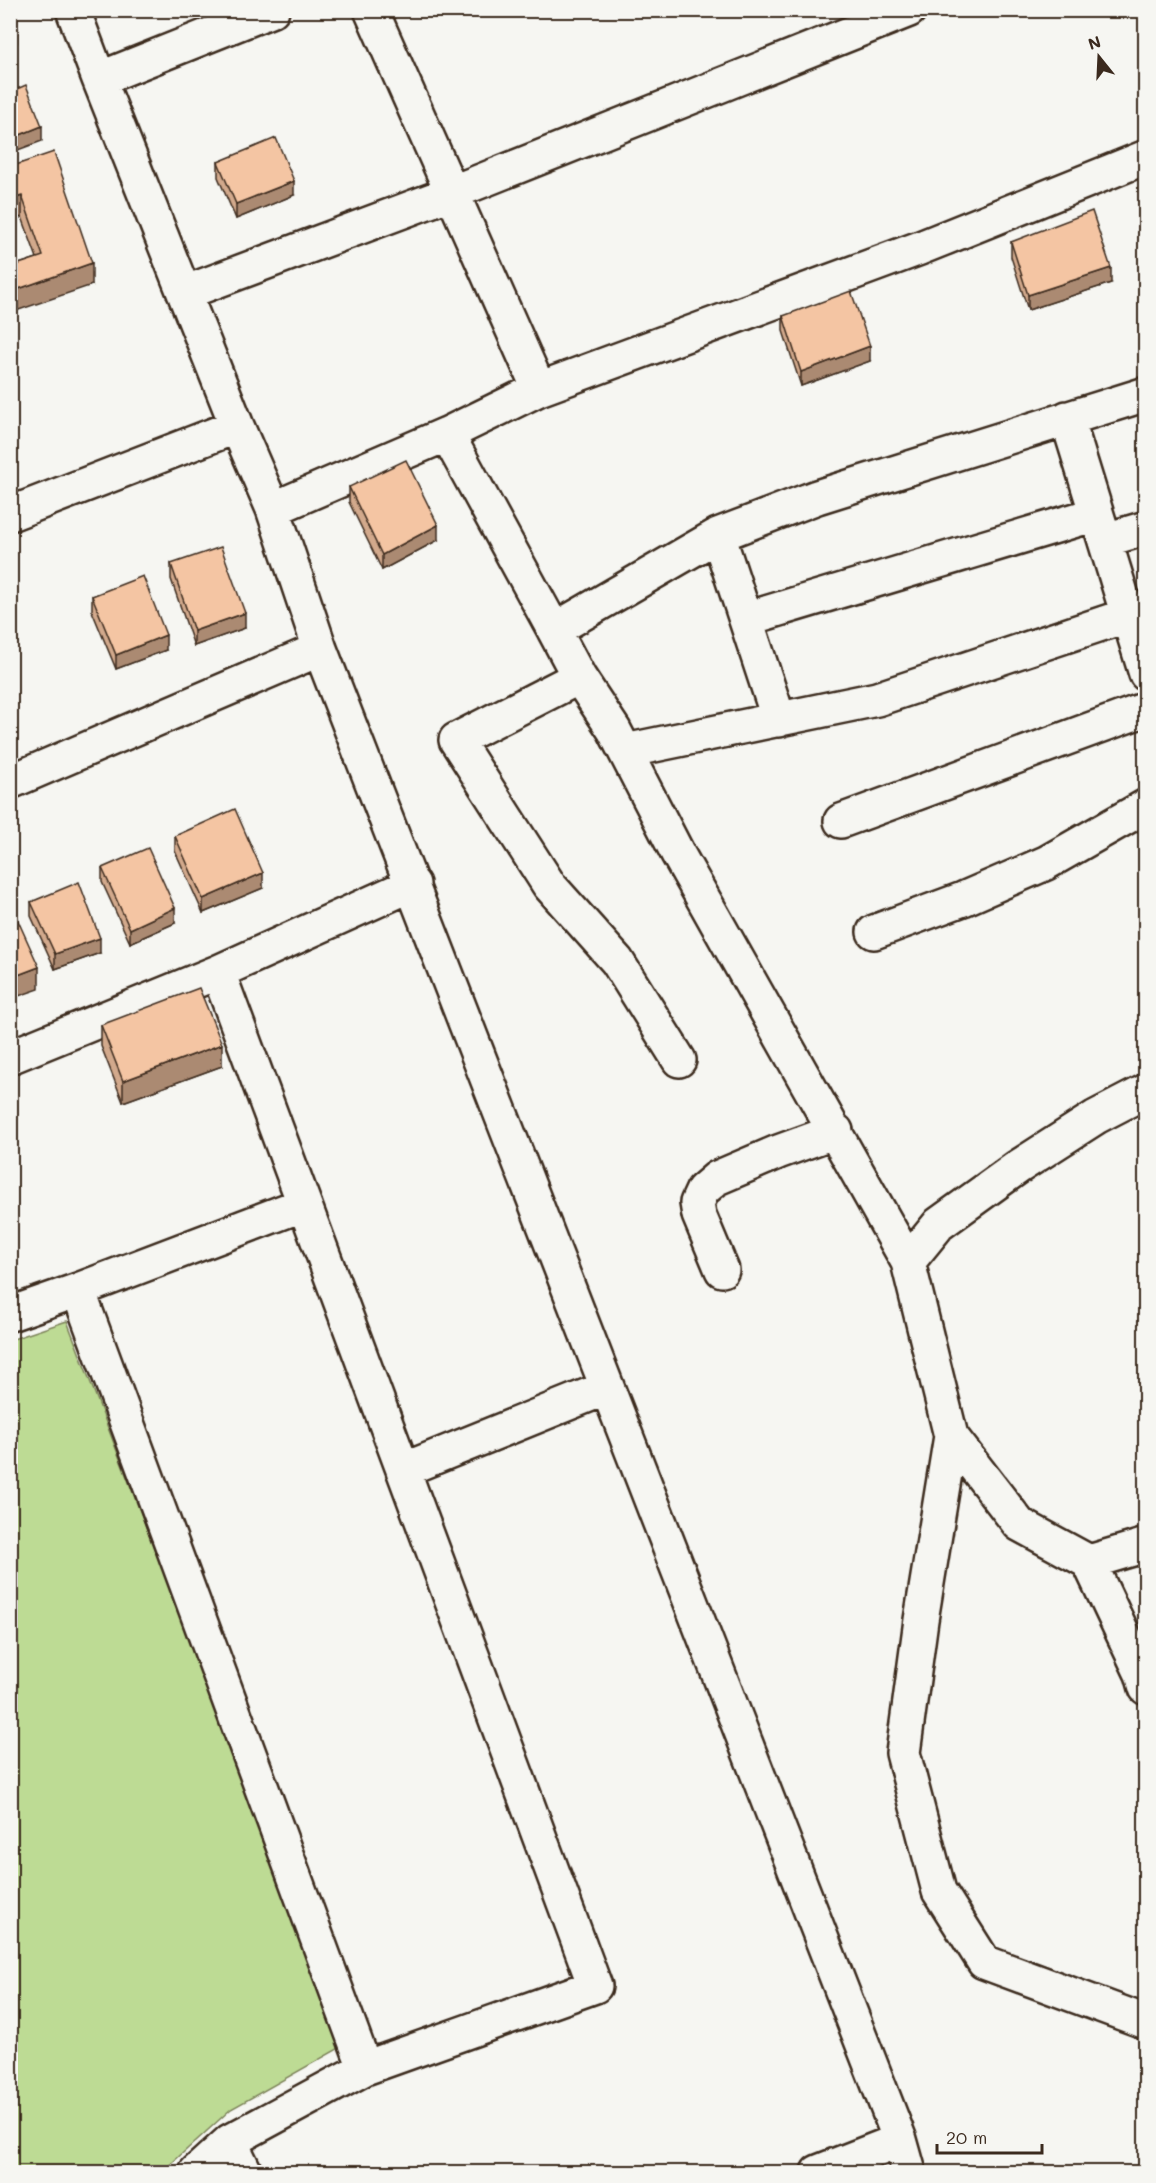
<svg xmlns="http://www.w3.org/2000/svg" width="1156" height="2183" font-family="Mali,sans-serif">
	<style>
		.green { fill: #bddb94; stroke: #7c8259; stroke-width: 1.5 }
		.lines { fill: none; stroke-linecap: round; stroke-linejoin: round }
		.minor-casing { stroke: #3b2a1e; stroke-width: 38 }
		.minor { stroke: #f6f6f2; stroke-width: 33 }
		.wall { fill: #d2a98c; stroke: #3b2a1e; stroke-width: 1.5 }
		.shaded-wall { fill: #ab8a72; stroke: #3b2a1e; stroke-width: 1.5 }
		.building { fill: #f4c5a3; stroke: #3b2a1e; stroke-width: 1.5 }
	</style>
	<rect width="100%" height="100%" fill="#f6f6f2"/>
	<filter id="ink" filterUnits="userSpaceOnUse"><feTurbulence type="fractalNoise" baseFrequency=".0167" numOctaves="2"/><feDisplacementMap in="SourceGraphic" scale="12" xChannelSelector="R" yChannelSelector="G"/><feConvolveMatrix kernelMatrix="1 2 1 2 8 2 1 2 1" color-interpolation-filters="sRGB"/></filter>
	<g filter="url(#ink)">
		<!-- green -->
		<path class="green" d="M67 1321 345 2045 231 2109 162 2172H11L10 1340Z"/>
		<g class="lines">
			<defs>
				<path id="minor" d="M73 10 99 79
					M272 10 99 79 237 426 273 509 320 649 900 2140 909 2172
					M371 10 539 389
					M184 293 451 193 909 10
					M1067 418 1146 674
					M447 434 554 630 718 535 817 497 1146 394
					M273 509 447 434 539 389 920 248 1146 157
					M10 514 237 426
					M718 535 779 720
					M1105 540 1146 528
					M746 619 1096 514
					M554 630 579 677 614 730 678 854 908 1262
					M579 677 456 740 549 885 617 961 679 1060
					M625 751 877 699 1146 609
					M10 782 320 649
					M841 821 1146 709
					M874 932 963 899 1046 863 1146 806
					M10 1057 218 972 413 884
					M1146 1091 1096 1117 1018 1167 939 1224 908 1262 951 1436 921 1620 903 1753 939 1891 984 1962 1146 2022
					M722 1270 699 1215 697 1203 703 1190 717 1178 778 1152 836 1131
					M78 1290 365 2068
					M10 1314 78 1290 304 1204
					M951 1436 1019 1524 1089 1562 1146 1545
					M403 1470 606 1388
					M1089 1562 1142 1674 1146 1688
					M230 2141 245 2172
					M196 2172 230 2141 365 2068 595 1986 218 972
					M818 2172 900 2140"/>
			</defs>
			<!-- minor casing -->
			<use href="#minor" class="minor-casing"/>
			<!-- minor -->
			<use href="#minor" class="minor"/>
		</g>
		<!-- wall -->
		<path class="wall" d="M218 162 294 195 236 219 218 177Z
			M10 167 92 285 13 266 37 258 22 217 10 221Z
			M1011 242 1111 283 1028 310 1011 257Z
			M783 316 870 361 801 386 783 331Z
			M349 487 438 540 382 570 349 502Z
			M171 564 245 628 194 646 171 579Z
			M92 596 166 650 116 669 92 611Z
			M175 836 263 888 203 913 175 851Z
			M102 868 175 923 130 943 102 882Z
			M31 902 100 953 55 969 31 916Z
			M101 1025 222 1066 123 1102 101 1046Z"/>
		<!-- shaded-wall -->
		<path class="shaded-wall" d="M17 22V43L10 46V25Z
			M42 126V141L10 153V139Z
			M294 181V195L236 219V204Z
			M22 196V217L10 221V200Z
			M92 263V285L10 313V292Z
			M1111 268V283L1028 310V295Z
			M870 346V361L801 386V372Z
			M438 525V540L382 570V555Z
			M245 613V628L194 646V631Z
			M166 635V650L116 669V655Z
			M263 873V888L203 913V899Z
			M175 908V923L130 943V929Z
			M100 938V953L55 969V954Z
			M39 967V989L10 999V978Z
			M222 1044V1066L123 1102V1081Z"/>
		<!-- building -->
		<path class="building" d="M10 10H13L17 22 10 25Z
			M26 85 42 126 10 139V92Z
			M276 138 294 181 236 204 218 162Z
			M54 152 92 263 10 292V258L13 266 43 256 22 196 10 200V167Z
			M1092 211 1111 268 1028 295 1011 242Z
			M851 291 870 346 801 372 783 316Z
			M406 460 438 525 382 555 349 487Z
			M221 547 245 613 194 631 171 564Z
			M143 576 166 635 116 655 92 596Z
			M235 809 263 873 203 899 175 836Z
			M148 848 175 908 130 929 102 868Z
			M79 882 100 938 55 954 31 902Z
			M10 903 39 967 10 978Z
			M199 988 222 1044 123 1081 101 1025Z"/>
	</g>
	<!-- margin -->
	<rect width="1156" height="2183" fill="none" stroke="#f6f6f2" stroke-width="36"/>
	<rect x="18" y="18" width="1120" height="2147" fill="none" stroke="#3b2a1e" stroke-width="2" filter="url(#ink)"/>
	<!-- north arrow -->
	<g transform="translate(1099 57) rotate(342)" stroke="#f6f6f2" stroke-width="4.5" paint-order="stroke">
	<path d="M0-4.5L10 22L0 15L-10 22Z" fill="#3b2a1e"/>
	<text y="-9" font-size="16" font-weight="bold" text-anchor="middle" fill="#3b2a1e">N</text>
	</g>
	<!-- scale -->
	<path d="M937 2144v9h105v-9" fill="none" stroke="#3b2a1e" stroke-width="3"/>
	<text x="946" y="2144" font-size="18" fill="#3b2a1e" stroke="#f6f6f2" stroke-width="4.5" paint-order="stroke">20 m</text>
</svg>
